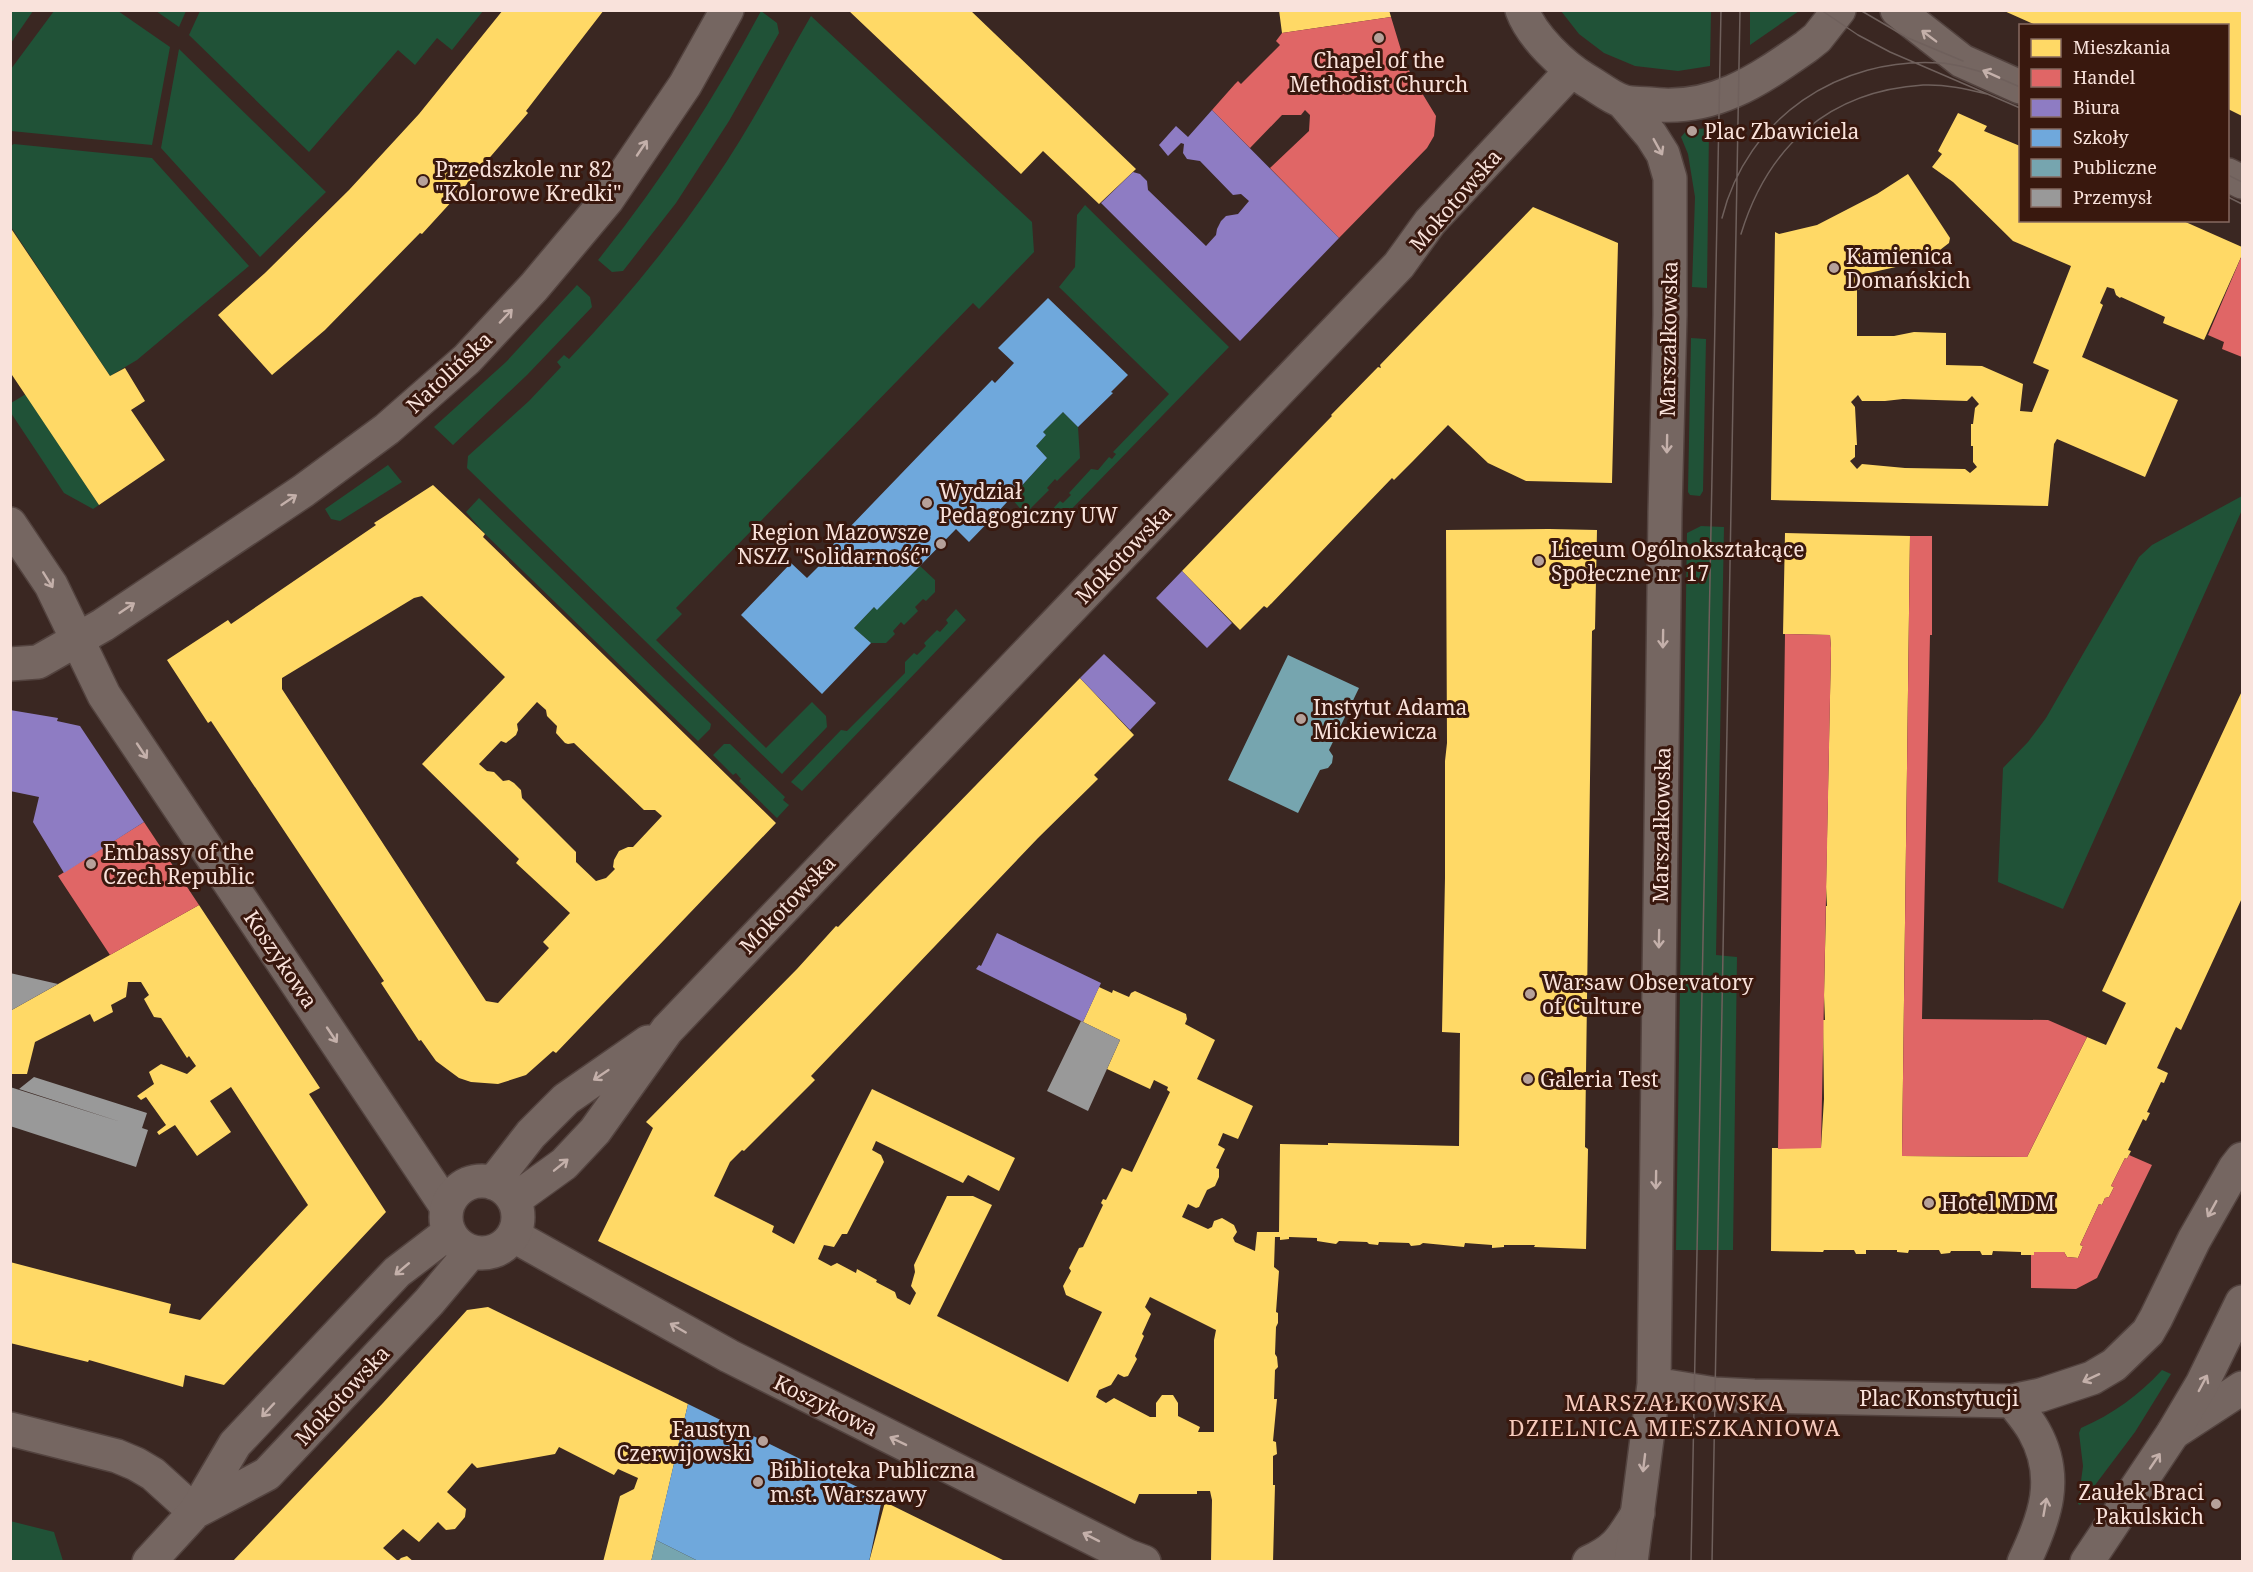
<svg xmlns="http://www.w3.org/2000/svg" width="2253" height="1572" font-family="'Noto Serif',serif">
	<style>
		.green { fill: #205237 }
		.homes { fill: #ffd966; fill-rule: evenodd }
		.shops { fill: #e06666 }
		.offices { fill: #8e7cc3 }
		.schools { fill: #6fa8dc }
		.public { fill: #76a5af }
		.industry { fill: #999 }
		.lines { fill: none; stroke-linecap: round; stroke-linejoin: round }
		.street-casing { stroke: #53433f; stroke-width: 36 }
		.secondary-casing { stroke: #53433f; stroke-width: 36 }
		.street { stroke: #756661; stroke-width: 33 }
		.secondary { stroke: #756661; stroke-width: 33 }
		.tram { stroke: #6f605c; stroke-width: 1.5 }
		.oneway { stroke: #c4b0aa }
		.poi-dot { fill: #b6a19a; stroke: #39180e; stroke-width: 2 }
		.labels { text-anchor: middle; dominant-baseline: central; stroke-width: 6; stroke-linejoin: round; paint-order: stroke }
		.poi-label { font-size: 21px; fill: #f9e2db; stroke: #39180e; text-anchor: start }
		.street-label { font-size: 21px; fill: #f9e2db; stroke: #39180e }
		.neighbourhood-label { font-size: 22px; letter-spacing: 1.5px; fill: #f7cabc; stroke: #39180e }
	</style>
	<rect width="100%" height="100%" fill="#3a2722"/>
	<!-- green -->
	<path class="green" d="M11 10 33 11 11 43 10 11Z
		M54 11H118L170 47 152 145 11 131V69Z
		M156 11H186L179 27Z
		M200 11V10L483 11 452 50 437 38 415 65 398 50 309 152 189 35Z
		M761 11 777 23 779 33 729 121 676 203 623 271 612 272 598 260C661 182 714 99 761 11Z
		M1561 11H1711L1710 66 1678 71 1635 66 1604 53 1579 34Z
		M1750 11V10L1799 11 1750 45Z
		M811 16 1032 222 1034 252 979 309 973 303 676 608 682 614 656 640 766 748 812 702 826 716 827 727 782 774 467 468 468 456 529 401 561 367 557 362 564 355 569 359C622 304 670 245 713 182 750 129 779 71 811 16Z
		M179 49 326 192 260 257 161 148Z
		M1709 128 1707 288 1692 287 1695 197 1688 154 1681 137 1687 130Z
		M14 144 152 158 249 266 137 360 110 376 11 227 10 146Z
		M1085 205 1229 347 1060 521 1050 512 1060 501 1063 503 1071 495 1069 493 1091 469 1098 470 1109 457 1112 459 1116 454 1113 452 1169 394 1059 287 1075 267 1077 215Z
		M577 285 590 297 592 307 527 375 453 445 434 427 506 362Z
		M1691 338 1706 339 1703 491 1700 496 1690 495 1688 492Z
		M26 394 99 505 93 509 64 493 11 413V403Z
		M1063 412 1078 427 1080 458 1057 481 1055 479 1047 488 1049 490 1025 514 1011 498 1047 458 1036 446 1046 435 1043 432Z
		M388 465 402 482 340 521 331 519 325 509Z
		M2242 496V510L2063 909 1998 882 2003 768 2028 742 2046 718 2139 557 2152 545Z
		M479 498 711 724 710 729 698 741 486 535 466 512Z
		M1701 526 1724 527 1716 955 1737 957 1733 1250H1676L1687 533Z
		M920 566 935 580V592L926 601 923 599 915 607 918 611 904 625 901 622 893 631 895 634 886 643H871L854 628 874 607 877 609Z
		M956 609 966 620 802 791 791 782 841 730 847 731 905 673V662L914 653 917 655 926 646 924 643 937 630 940 632 948 623 946 620Z
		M724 744H730L785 797 783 800 789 805 777 818 739 781 741 779 736 773 733 775 713 755Z
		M2162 1370 2171 1374 2135 1432 2080 1505 2078 1504 2083 1466 2079 1433 2081 1428C2113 1414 2138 1396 2162 1370Z
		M10 1521 54 1532 63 1561H11Z"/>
	<!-- homes -->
	<path class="homes" d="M503 10H604L526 111 528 113 454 199 422 234 420 233 325 330 272 375 218 315 265 273 349 190 419 114Z
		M848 10H970L1136 169 1099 204 1043 151 1021 174Z
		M1279 10H1389L1391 17 1282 33Z
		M2002 10H2242V116L2228 109V26H2038Z
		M1958 113 1987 126 1984 131 2020 146V220H2181L2242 247V255L2204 340 2163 323 2165 317 2121 297 2120 298 2116 295 2114 289 2107 287 2100 303 2103 305 2082 357 2178 400 2145 477 2057 439 2054 444 2048 506 1771 500 1775 232 1779 234 1817 225 1877 194 1908 174 1950 238 1949 243 1927 260 1860 275V289L1857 290V336H1894L1914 332 1946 333V365L1982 366 2023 384 2020 411 2032 412 2049 370 2033 363 2071 266 2013 241 1953 182 1932 167 1942 154 1938 151ZM1858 395 1862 401H1885L1903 399 1967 401 1972 396 1979 404 1975 408 1973 424H1971V446H1973V462L1977 467 1970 473 1965 469 1905 468 1862 464 1857 469 1850 461 1855 457V445H1857L1855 407 1851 402Z
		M1533 207 1618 243 1612 483 1526 481 1488 463 1448 425 1413 461 1394 480 1392 478 1267 608 1264 606 1240 630 1182 571 1332 416 1331 415 1378 367 1381 368 1380 365Z
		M10 227 110 376 125 368 145 401 131 410 165 460 99 505 10 372Z
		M433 485 485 534 483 537 776 823 556 1053 553 1051 526 1075 498 1084 471 1082 459 1078 436 1061 421 1040 419 1041 381 983 384 981 211 721 208 723 167 660 228 620 231 624 376 525 374 523ZM422 596 505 677 422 764 519 859 516 863 570 913 543 942 549 948 498 1003 486 1001 282 689V678L414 598ZM537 702 546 710 547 716 557 726 556 733 565 743 568 744 574 743 644 810H655L662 816 633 847H628L619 851 614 860 613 867 615 869 606 878 596 881 576 862V852L522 798 521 790 514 783 509 780 503 781 494 772 487 771 479 764 501 741 506 743 516 735 518 730 517 724Z
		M1549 529 1597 530 1595 629 1592 631 1585 1147 1588 1149 1586 1249 1534 1247 1535 1245H1504V1247L1492 1248V1245L1465 1243 1464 1247 1423 1243 1420 1245 1411 1246 1409 1243 1379 1242 1378 1245 1369 1244 1367 1242 1339 1241 1336 1244 1317 1241V1238L1289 1237V1239L1280 1240V1237H1275L1274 1267 1279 1271 1276 1312 1278 1313V1323L1276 1327 1275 1354 1277 1357 1278 1367 1275 1370 1274 1399H1277L1273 1441 1276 1442 1277 1454 1273 1456V1485H1275L1273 1562H1211L1212 1500 1210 1491H1197V1494H1139L1135 1504 598 1241 653 1128 646 1122 797 969 836 926 838 927 1080 678 1134 735 1094 775 1098 779 1038 838 811 1076 815 1080 744 1151 742 1150 730 1162 714 1196 774 1226 772 1232 794 1244 872 1089 1015 1158 999 1191 968 1175 963 1183 876 1141 872 1150 881 1155 884 1162 847 1234H842L834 1247 824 1245 818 1259 831 1266 837 1263 856 1273 857 1269 877 1280 876 1282 895 1292 897 1298 910 1305 916 1293 911 1286 915 1272 914 1265 947 1196H973L992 1205 937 1316 1068 1382 1102 1312 1066 1295 1063 1286 1071 1271 1069 1268 1079 1248 1083 1247 1103 1205 1101 1203 1103 1199 1106 1200 1122 1168 1132 1172 1170 1092 1167 1090 1168 1087 1154 1080 1150 1089 1107 1069 1120 1040 1083 1022 1099 987 1112 993 1113 990 1129 997 1131 993 1135 991 1186 1014 1187 1019 1185 1024 1215 1040 1197 1079 1253 1106 1238 1139 1223 1133 1218 1145 1225 1149 1216 1168 1219 1169V1177L1215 1186 1207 1190 1199 1207 1196 1208 1188 1204 1182 1217 1208 1229 1212 1227 1214 1221 1222 1218 1234 1225 1237 1232 1233 1238 1235 1242 1255 1251 1257 1232H1279L1280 1144 1328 1145V1143L1459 1146 1460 1033 1442 1032 1445 878V761L1447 743 1446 530ZM1150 1297 1216 1330 1214 1340V1432H1198L1200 1427 1178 1416V1403L1173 1395H1162L1156 1403V1417H1150L1114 1398 1106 1403 1096 1397 1099 1390 1111 1385 1118 1374 1124 1377 1128 1376 1137 1359 1135 1356 1144 1336 1142 1334 1151 1314 1145 1307Z
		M1785 533 1910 536 1902 1156 2027 1157 2087 1037 2106 1045 2126 1003 2102 991 2242 691V898L2181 1030 2176 1027 2157 1068 2168 1073 2164 1083 2161 1082 2147 1112 2150 1113 2146 1121 2143 1119 2128 1150 2131 1151 2127 1159 2125 1158 2111 1186 2114 1187 2109 1197 2105 1198 2102 1205 2099 1204 2080 1245 2083 1246 2078 1258 2067 1257 2064 1252H2034V1255H2021V1252L1993 1251 1992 1255H1982L1980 1251H1951L1950 1253 1941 1254 1939 1250H1909L1908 1253 1897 1252V1250H1866V1254H1856L1854 1250H1824L1823 1252 1771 1251 1772 1148H1821L1824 1099 1823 1020H1825L1824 995 1826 906H1827L1826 887 1831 648 1830 635 1783 634Z
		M199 905 320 1088 309 1094 386 1212 224 1385 185 1375 183 1387 89 1360 88 1362 10 1343V1262L171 1304 169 1313 200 1320 308 1205 231 1087 210 1101 231 1132 197 1156 175 1125 159 1135 157 1132 166 1125 146 1097 141 1100 137 1096 154 1084 149 1072 161 1064 187 1074 196 1066 189 1056 187 1058 161 1018 154 1017 144 999 149 995 141 982H128L126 997 111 1005 113 1012 94 1022 90 1014 35 1042 27 1074H10V1011Z
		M488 1307 688 1404 651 1562H603L620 1496 634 1489 638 1478 618 1469 614 1475 559 1447 555 1454 477 1468 472 1463 447 1492 466 1509 465 1517 455 1529 446 1530 438 1522 419 1542 403 1529 383 1548 398 1561 401 1558 407 1556 414 1562H232L383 1403 467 1310Z
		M885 1502 1007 1562H869Z"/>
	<!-- shops -->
	<path class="shops" d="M1391 17 1401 50 1411 75 1436 116 1434 136 1427 148 1339 238 1270 168 1309 131 1310 115 1305 110 1301 115H1282L1250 148 1212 110 1235 84 1238 81 1241 84 1280 45 1276 41 1282 33Z
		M2242 255V357L2222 349 2224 342 2208 335Z
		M1910 536H1932V635H1930L1922 1019 2048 1020 2087 1037 2027 1157 1902 1156Z
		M1785 634 1830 635 1831 648 1821 1148 1778 1149Z
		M144 822 199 905 110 955 58 876Z
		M2129 1155 2152 1165 2097 1278 2076 1289 2031 1288V1255H2034V1252H2064L2067 1257 2078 1258 2083 1246 2080 1245 2099 1204 2102 1205 2105 1198 2109 1197 2114 1187 2111 1186 2125 1158 2127 1159Z"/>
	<!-- offices -->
	<path class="offices" d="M1212 110 1339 238 1240 341 1101 203 1133 172 1140 174 1147 181 1148 190 1206 246 1216 235 1217 229 1221 221 1226 216 1238 214 1249 201 1241 194 1233 195 1200 161 1187 159 1183 153 1184 144 1181 143 1168 156 1159 145 1176 126 1188 137Z
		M1182 571 1232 623 1207 648 1156 598Z
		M1104 654 1156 703 1130 730 1080 678Z
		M10 710 58 718 57 721 80 726 144 822 64 873 33 822 39 797 10 791Z
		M997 933 1101 983 1083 1022 976 969 979 965 981 966Z"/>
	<!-- schools -->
	<path class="schools" d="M1048 298 1128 375 1111 392 1113 393 1078 427 1063 412 1043 432 1046 435 1036 446 1047 458 997 513 969 542 956 529 877 610 874 607 854 628 871 643 822 694 741 615 791 563 807 578 826 559 822 556 925 449 992 380 995 383 1014 363 998 348Z
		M688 1404 882 1499 869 1562H700L656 1540Z"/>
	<!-- public -->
	<path class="public" d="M1288 655 1359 688 1329 750 1333 756 1332 763 1328 768 1320 770 1298 813 1228 780Z
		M656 1540 700 1562H651Z"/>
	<!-- industry -->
	<path class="industry" d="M10 973 58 984 10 1011Z
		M1081 1021 1120 1040 1088 1111 1047 1091Z
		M34 1077 147 1113 142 1128 148 1130 136 1167 10 1126V1087L121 1122 19 1089Z"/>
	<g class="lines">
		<defs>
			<path id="street" d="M10 524 51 585 104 695 446 1206
				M10 664 38 662 103 625 303 491 387 429 467 359 534 287 607 200 685 85 727 10
				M514 1236 729 1356 1128 1556 1144 1562
				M10 1429 117 1456 136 1464 153 1474 195 1512
				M2173 1433 2242 1388
				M1589 1562C1618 1549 1622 1538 1638 1513"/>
			<path id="secondary" d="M1522 10C1532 37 1563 66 1586 80 1597 86 1610 97 1622 101 1630 104 1640 103 1649 104 1713 112 1757 81 1807 46L1817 38 1839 10
				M1897 10 1962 61 2020 87
				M1622 101 1651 135 1663 154 1670 178V315L1665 512 1654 1384 1631 1562
				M2228 175 2242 182
				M446 1217a36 36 0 1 1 72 0a36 36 0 1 1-72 0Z
				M493 1183 531 1134 566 1099 648 1042
				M514 1200 564 1164 595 1131 667 1030 1399 265 1430 222 1571 71
				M1654 1384 1715 1394 1754 1396 2012 1401 2041 1395 2092 1378 2114 1365 2148 1332 2156 1318 2194 1240 2235 1168 2242 1159
				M2012 1401C2019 1410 2028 1420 2034 1431 2060 1477 2045 1518 2024 1562
				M195 1512 267 1474 429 1302 470 1253
				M149 1562 195 1512 235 1444 397 1272 448 1233
				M2087 1562 2173 1433 2202 1384 2242 1302"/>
		</defs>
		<!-- street casing -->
		<use href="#street" class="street-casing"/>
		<!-- secondary casing -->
		<use href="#secondary" class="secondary-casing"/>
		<!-- street -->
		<use href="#street" class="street"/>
		<!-- secondary -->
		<use href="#secondary" class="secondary"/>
		<!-- tram -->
		<path class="tram" d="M1821 10 1858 35 1890 52 2020 108
			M1860 10 1908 38 1963 61
			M1990 74 2020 87
			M2228 175 2242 182
			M2228 197 2242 204
			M1722 218C1747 118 1839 56 1941 63 1960 64 1980 72 1998 77
			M1741 234C1768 146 1829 91 1923 85 1945 84 1966 89 1987 94
			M1691 1562 1721 10
			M1712 1562 1740 10"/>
	</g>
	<!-- one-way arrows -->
	<defs><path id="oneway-shaft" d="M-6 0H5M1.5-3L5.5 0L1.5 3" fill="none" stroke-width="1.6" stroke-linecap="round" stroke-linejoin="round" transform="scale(1.5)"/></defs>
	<g class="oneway">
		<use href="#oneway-shaft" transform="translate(1929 36) rotate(-143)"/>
		<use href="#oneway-shaft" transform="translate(1991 74) rotate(-156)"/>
		<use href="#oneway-shaft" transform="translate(1658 147) rotate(61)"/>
		<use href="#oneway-shaft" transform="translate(642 148) rotate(-56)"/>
		<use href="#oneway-shaft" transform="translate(506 316) rotate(-47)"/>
		<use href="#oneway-shaft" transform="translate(1667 444) rotate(91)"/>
		<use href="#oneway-shaft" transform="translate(289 500) rotate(-34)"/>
		<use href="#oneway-shaft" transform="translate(48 580) rotate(58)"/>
		<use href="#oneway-shaft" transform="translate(127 608) rotate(-34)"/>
		<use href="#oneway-shaft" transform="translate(1663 639) rotate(91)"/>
		<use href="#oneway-shaft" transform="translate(142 751) rotate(56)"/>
		<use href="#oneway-shaft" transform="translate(1659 939) rotate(91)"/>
		<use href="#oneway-shaft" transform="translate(332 1035) rotate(56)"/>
		<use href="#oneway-shaft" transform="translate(601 1075) rotate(146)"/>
		<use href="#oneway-shaft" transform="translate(561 1165) rotate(-39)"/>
		<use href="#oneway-shaft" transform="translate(1656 1180) rotate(91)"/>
		<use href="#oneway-shaft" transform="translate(2212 1209) rotate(119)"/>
		<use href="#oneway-shaft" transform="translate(402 1269) rotate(140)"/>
		<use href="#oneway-shaft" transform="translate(678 1328) rotate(-150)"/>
		<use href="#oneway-shaft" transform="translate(2091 1378) rotate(155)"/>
		<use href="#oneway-shaft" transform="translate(2203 1383) rotate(-62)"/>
		<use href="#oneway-shaft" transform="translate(268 1410) rotate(133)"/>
		<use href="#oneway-shaft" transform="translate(898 1441) rotate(-154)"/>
		<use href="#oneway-shaft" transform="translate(2155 1461) rotate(-56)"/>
		<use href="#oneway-shaft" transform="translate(1644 1463) rotate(97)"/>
		<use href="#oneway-shaft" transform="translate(2045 1507) rotate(-80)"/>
		<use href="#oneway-shaft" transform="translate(1091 1537) rotate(-153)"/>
	</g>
	<!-- markers -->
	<g class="poi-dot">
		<circle cx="1379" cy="38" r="6"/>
		<circle cx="1692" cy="131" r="6"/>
		<circle cx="423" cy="181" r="6"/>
		<circle cx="1834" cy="268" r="6"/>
		<circle cx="927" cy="503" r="6"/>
		<circle cx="941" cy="544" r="6"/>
		<circle cx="1539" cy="561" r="6"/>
		<circle cx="1301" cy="719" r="6"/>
		<circle cx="91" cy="864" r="6"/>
		<circle cx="1530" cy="994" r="6"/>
		<circle cx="1528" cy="1079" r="6"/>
		<circle cx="1929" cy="1203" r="6"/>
		<circle cx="763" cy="1441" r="6"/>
		<circle cx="758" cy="1482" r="6"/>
		<circle cx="2216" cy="1504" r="6"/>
	</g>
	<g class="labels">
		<!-- poi labels -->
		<g class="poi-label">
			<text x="1379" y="60" text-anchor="middle">Chapel of the<tspan x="1379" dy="24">Methodist Church</tspan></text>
			<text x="1704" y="131">Plac Zbawiciela</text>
			<text x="435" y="169">Przedszkole nr 82<tspan x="435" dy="24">"Kolorowe Kredki"</tspan></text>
			<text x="1846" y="256">Kamienica<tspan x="1846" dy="24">Domańskich</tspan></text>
			<text x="939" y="491">Wydział<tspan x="939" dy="24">Pedagogiczny UW</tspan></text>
			<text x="929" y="532" text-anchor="end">Region Mazowsze<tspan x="929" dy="24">NSZZ "Solidarność"</tspan></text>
			<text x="1551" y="549">Liceum Ogólnokształcące<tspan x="1551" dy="24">Społeczne nr 17</tspan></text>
			<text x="1313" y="707">Instytut Adama<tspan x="1313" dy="24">Mickiewicza</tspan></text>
			<text x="103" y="852">Embassy of the<tspan x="103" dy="24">Czech Republic</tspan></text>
			<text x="1542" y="982">Warsaw Observatory<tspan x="1542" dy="24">of Culture</tspan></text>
			<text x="1540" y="1079">Galeria Test</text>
			<text x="1941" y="1203">Hotel MDM</text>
			<text x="751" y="1429" text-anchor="end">Faustyn<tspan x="751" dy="24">Czerwijowski</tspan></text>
			<text x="770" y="1470">Biblioteka Publiczna<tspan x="770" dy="24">m.st. Warszawy</tspan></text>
			<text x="2204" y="1492" text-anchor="end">Zaułek Braci<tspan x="2204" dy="24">Pakulskich</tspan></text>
		</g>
		<!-- street labels -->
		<g class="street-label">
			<text transform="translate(1455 200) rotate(-49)">Mokotowska</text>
			<text transform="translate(1668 339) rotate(-89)">Marszałkowska</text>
			<text transform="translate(449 372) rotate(-43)">Natolińska</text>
			<text transform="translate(1123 554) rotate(-46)">Mokotowska</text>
			<text transform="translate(1661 825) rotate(-89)">Marszałkowska</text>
			<text transform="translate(787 904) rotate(-46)">Mokotowska</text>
			<text transform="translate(281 959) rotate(56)">Koszykowa</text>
			<text transform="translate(342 1395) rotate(-47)">Mokotowska</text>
			<text x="1939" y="1398">Plac Konstytucji</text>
			<text transform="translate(826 1405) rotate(26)">Koszykowa</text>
		</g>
		<!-- neighbourhood labels -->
		<g class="neighbourhood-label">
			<text x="1675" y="1402">MARSZAŁKOWSKA<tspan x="1675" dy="25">DZIELNICA MIESZKANIOWA</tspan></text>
		</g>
	</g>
	<!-- border -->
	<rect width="2253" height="1572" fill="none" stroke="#f9e2db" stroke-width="24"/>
	<!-- legend -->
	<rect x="2019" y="24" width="210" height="198" fill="#39180e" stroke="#866960" stroke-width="1.5"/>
	<rect x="2031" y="39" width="30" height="18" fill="#ffd966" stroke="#866960" stroke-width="1.5"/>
	<text x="2073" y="54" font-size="18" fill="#f9e2db">Mieszkania</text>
	<rect x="2031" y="69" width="30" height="18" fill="#e06666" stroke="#866960" stroke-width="1.5"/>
	<text x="2073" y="84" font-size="18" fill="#f9e2db">Handel</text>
	<rect x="2031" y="99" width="30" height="18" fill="#8e7cc3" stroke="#866960" stroke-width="1.5"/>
	<text x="2073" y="114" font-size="18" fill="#f9e2db">Biura</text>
	<rect x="2031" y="129" width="30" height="18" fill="#6fa8dc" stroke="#866960" stroke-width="1.5"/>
	<text x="2073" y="144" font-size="18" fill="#f9e2db">Szkoły</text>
	<rect x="2031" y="159" width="30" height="18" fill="#76a5af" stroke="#866960" stroke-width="1.5"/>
	<text x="2073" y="174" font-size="18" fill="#f9e2db">Publiczne</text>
	<rect x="2031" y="189" width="30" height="18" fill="#999999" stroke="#866960" stroke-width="1.5"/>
	<text x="2073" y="204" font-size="18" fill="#f9e2db">Przemysł</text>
</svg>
